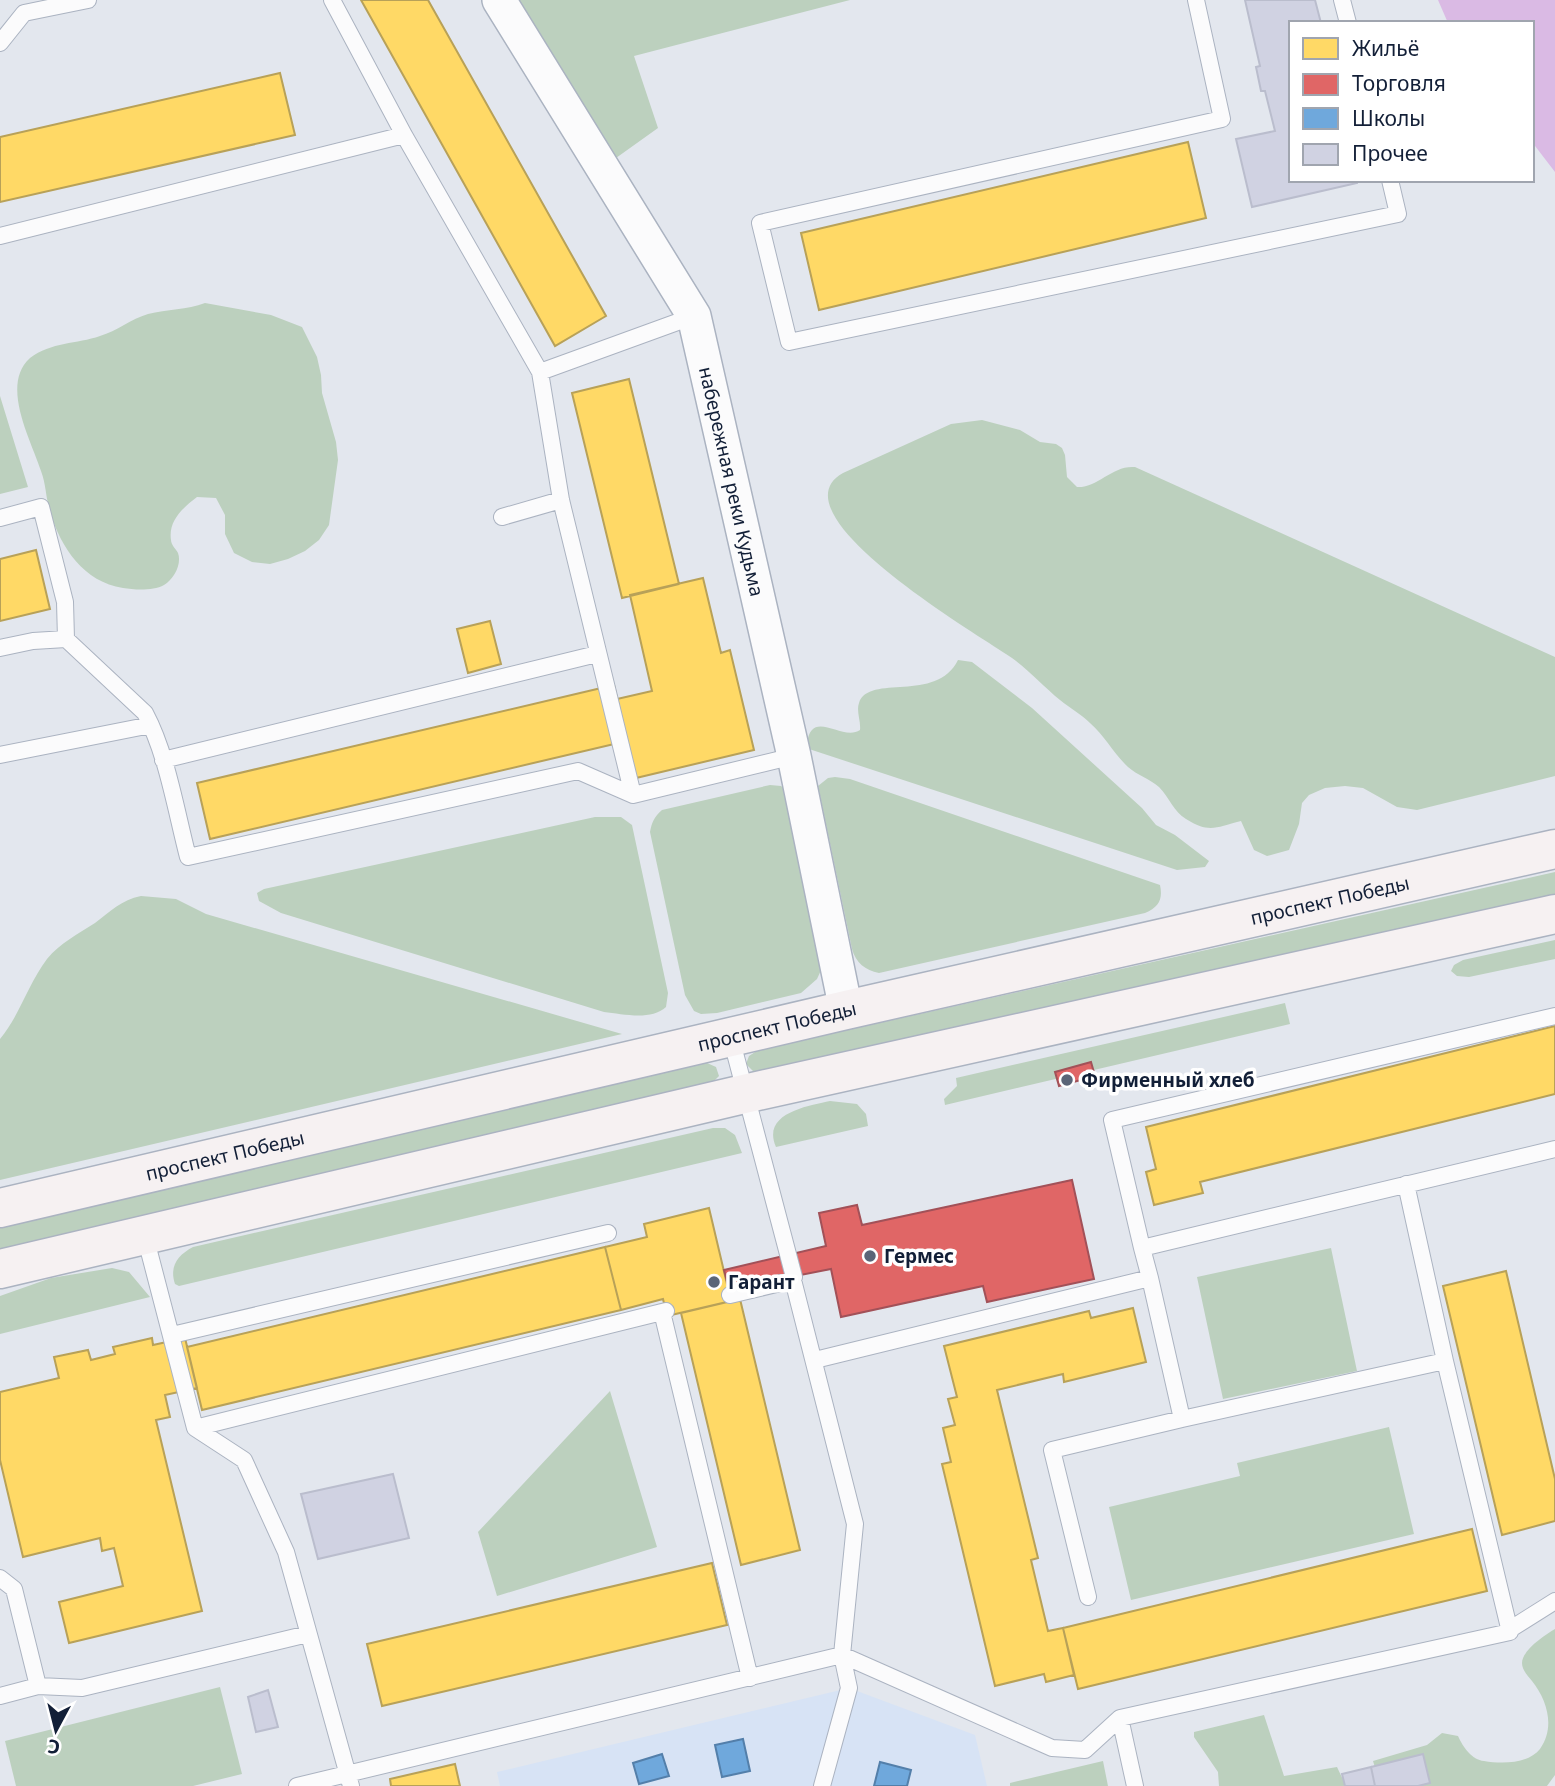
<svg xmlns="http://www.w3.org/2000/svg" width="1555" height="1786" font-family="'Noto Sans',sans-serif">
	<style>
		.built { fill: #d7e3f5 }
		.green { fill: #bcd0be }
		.water { fill: #dabae4 }
		.homes { fill: #ffd966; stroke: #b8a158; stroke-width: 2 }
		.shops { fill: #e06666; stroke: #a25158; stroke-width: 2 }
		.schools { fill: #6fa8dc; stroke: #537faa; stroke-width: 2 }
		.building { fill: #d0d2e2; stroke: #babdcd; stroke-width: 2 }
		.lines { fill: none; stroke-linecap: round; stroke-linejoin: round }
		.service-casing { stroke: #abb3c1; stroke-width: 18 }
		.minor-casing { stroke: #abb3c1; stroke-width: 36 }
		.secondary-casing { stroke: #abb3c1; stroke-width: 41 }
		.service { stroke: #fbfbfc; stroke-width: 16 }
		.minor { stroke: #fbfbfc; stroke-width: 33 }
		.secondary { stroke: #f6f1f2; stroke-width: 38 }
		.poi-dot { fill: #5b6577; stroke: #fff; stroke-width: 2.5 }
		.labels { text-anchor: middle; dominant-baseline: central; stroke-width: 7; stroke-linejoin: round; paint-order: stroke }
		.street-label { font-size: 19px; fill: #121f37; stroke: #fff }
		.poi-label { font-size: 19px; font-weight: bold; fill: #121f37; stroke: #fff; text-anchor: start }
	</style>
	<rect width="100%" height="100%" fill="#e3e7ee"/>
	<!-- built -->
	<path class="built" d="M849 1688 975 1735 987 1786H500L497 1772Z"/>
	<!-- green -->
	<path class="green" d="M506 0H850L634 56 658 128 616 158Z
		M205 303 271 315 302 327 317 357 321 375 322 393 336 442 338 460 329 525 319 540 305 551 288 559 270 564 252 562 234 553 225 534V515L216 498 197 497C184 507 168 520 171 540 171 545 176 549 178 553 182 564 174 579 164 585 153 591 135 590 123 588 84 582 61 548 50 512 46 499 46 484 41 471 31 440 0 385 30 358 51 342 77 344 100 336 117 331 131 319 148 314 167 309 187 310 205 303Z
		M0 396 28 487 0 494Z
		M982 420 1020 430 1040 442 1056 444 1062 448 1065 455 1067 477 1077 487C1098 488 1112 465 1135 467L1555 657V776L1417 810 1397 807 1363 788 1345 786 1325 788 1309 795 1302 803 1299 824 1289 850 1267 856 1254 850 1241 821C1216 827 1210 834 1186 819 1174 812 1169 797 1159 787 1150 779 1137 775 1128 767 1114 754 1105 736 1090 723 1081 714 1070 708 1060 700 1044 687 1030 671 1012 658 984 638 770 514 843 473L951 424Z
		M958 660 972 662 1032 708 1142 808 1156 825 1175 835 1209 861 1205 867 1177 870 809 749 807 744C811 707 842 742 860 730 861 721 856 711 859 703 869 673 936 704 958 660Z
		M835 777 850 779 1160 885C1163 899 1159 907 1145 913L879 973C865 970 856 963 852 949L818 786 828 778Z
		M770 785 781 786 787 791 823 966 817 979 801 993 717 1013 701 1014 694 1011 685 995 650 832C652 822 654 817 662 810Z
		M595 817H621L632 825 668 993 666 1007C651 1021 623 1014 604 1012L281 913 259 901 257 893 264 889Z
		M1555 872V895L764 1072 753 1071 746 1064 749 1056 758 1050Z
		M141 896 176 899 206 914 622 1034 0 1180V1039C20 1015 28 984 47 959 60 943 78 934 95 923 111 911 121 900 141 896Z
		M1555 940V959L1469 977 1457 976 1451 971 1454 965 1463 960Z
		M1285 1003 1290 1024 945 1105 944 1099 957 1086 956 1078Z
		M707 1063 716 1067 719 1076 711 1084 0 1249V1227Z
		M830 1101 857 1104 866 1114 868 1126 776 1147C761 1113 808 1106 830 1101Z
		M713 1128H725L735 1135 742 1153 179 1286 175 1284C169 1266 178 1255 193 1247Z
		M1331 1248 1357 1371 1223 1399 1197 1277Z
		M112 1268 129 1272 150 1297 0 1334V1296L51 1278Z
		M610 1391 657 1547 497 1596 478 1532Z
		M1389 1427 1414 1534 1131 1600 1109 1507 1240 1476 1237 1463Z
		M1555 1629V1775L1547 1786H1354L1378 1777 1373 1761 1427 1745 1442 1733 1458 1736C1463 1747 1472 1760 1484 1761 1502 1764 1528 1764 1540 1749 1555 1728 1548 1701 1532 1681 1528 1676 1522 1670 1522 1663 1522 1650 1545 1635 1555 1629Z
		M220 1687 242 1774 193 1786H16L5 1741Z
		M1264 1715 1284 1776 1337 1767 1346 1786H1219L1218 1772 1194 1737V1732Z
		M1103 1761 1108 1786H1010V1783Z"/>
	<!-- water -->
	<path class="water" d="M1438 0H1555V172L1532 142V23H1448Z"/>
	<!-- homes -->
	<path class="homes" d="M361 0H428L606 316 555 346Z
		M280 73 295 135 0 202V137Z
		M1188 142 1206 218 819 310 801 233Z
		M629 379 679 584 622 598 572 393Z
		M36 550 50 609 0 621V559Z
		M703 578 721 653 730 650 754 750 636 778 617 699 652 691 630 595Z
		M490 621 501 664 468 673 457 629Z
		M614 685 627 741 210 839 197 783Z
		M1555 1026V1094L1200 1182 1203 1193 1154 1205 1146 1172 1156 1169 1146 1127Z
		M709 1208 731 1301 667 1316 663 1299 621 1310 605 1247 647 1237 644 1224Z
		M605 1247 621 1310 202 1410 187 1347Z
		M1506 1271 1555 1479V1521L1502 1535 1443 1286Z
		M740 1299 800 1550 741 1565 681 1313Z
		M1133 1308 1146 1362 1064 1382 1063 1374 997 1390 1038 1558 1031 1560 1048 1631 1063 1628 1074 1675 1046 1682 1044 1674 995 1686 942 1464 951 1462 943 1428 955 1425 948 1399 957 1397 944 1346 1089 1311 1091 1318Z
		M152 1338 153 1345 185 1338 197 1388 165 1395 170 1417 156 1420 202 1611 69 1643 59 1602 123 1586 114 1548 102 1551 100 1538 23 1557 0 1460V1392L59 1378 54 1357 88 1350 91 1360 115 1354 113 1347Z
		M1472 1529 1487 1591 1078 1689 1063 1628Z
		M712 1563 727 1625 382 1706 367 1644Z
		M455 1764 460 1786H391L390 1779Z"/>
	<!-- shops -->
	<path class="shops" d="M1091 1062 1095 1076 1059 1086 1055 1072Z
		M1072 1180 1094 1279 987 1302 983 1286 841 1317 831 1269 729 1289 724 1270 826 1246 819 1213 857 1205 862 1225Z"/>
	<!-- schools -->
	<path class="schools" d="M743 1739 750 1771 722 1777 715 1745Z
		M662 1754 669 1776 639 1784 633 1763Z
		M880 1762 911 1770 907 1786H874Z"/>
	<!-- building -->
	<path class="building" d="M1245 0H1315L1321 23H1291V180H1357V183L1252 207 1236 139 1275 131 1265 91H1261L1256 67 1260 66Z
		M393 1474 409 1538 318 1559 301 1494Z
		M268 1690 278 1727 256 1732 248 1697Z
		M1423 1754 1430 1783 1418 1786H1375L1371 1767Z
		M1371 1767 1375 1786H1345L1342 1774Z"/>
	<g class="lines">
		<defs>
			<path id="service" d="M332 0 404 135 540 372 561 500 633 795
				M1196 0 1222 119 760 223 789 342 1398 214 1390 180
				M1342 0 1348 23
				M0 43 24 13 88 0
				M0 236 404 135
				M540 372 694 316
				M502 517 561 500
				M0 518 41 507 65 602 66 639
				M0 648 33 641 66 639 145 713C167 754 176 811 188 857L578 771 633 795 794 756
				M0 755 151 725
				M163 760 597 654
				M731 1038 794 1277 793 1280 855 1524 842 1655 1052 1748 1085 1750 1120 1718 1510 1632 1445 1361 1406 1184
				M145 1236 195 1428 244 1460 286 1552 351 1786
				M1142 1248 1112 1120 1555 1016
				M730 1295 793 1280
				M662 1312 750 1678
				M172 1335 608 1233
				M815 1360 1150 1278 1142 1248 1555 1149
				M1182 1419 1445 1361
				M195 1428 666 1311
				M0 1578 14 1589 38 1686 82 1688 308 1634
				M1088 1597 1052 1450 1182 1419 1150 1278
				M1509 1630 1555 1601
				M0 1696 38 1686
				M1120 1718 1135 1786
				M297 1786 842 1655 849 1688 822 1786"/>
			<g id="minor">
				<path id="s1" d="M499 0 694 316 794 756 846 1010"/>
			</g>
			<g id="secondary">
				<path id="s2" d="M0 1208 846 1010 1555 849"/>
				<path d="M0 1269 744 1094 1555 914"/>
			</g>
		</defs>
		<!-- service casing -->
		<use href="#service" class="service-casing"/>
		<!-- minor casing -->
		<use href="#minor" class="minor-casing"/>
		<!-- secondary casing -->
		<use href="#secondary" class="secondary-casing"/>
		<!-- service -->
		<use href="#service" class="service"/>
		<!-- minor -->
		<use href="#minor" class="minor"/>
		<!-- secondary -->
		<use href="#secondary" class="secondary"/>
	</g>
	<!-- markers -->
	<g class="poi-dot">
		<circle cx="1067" cy="1080" r="7"/>
		<circle cx="870" cy="1256" r="7"/>
		<circle cx="714" cy="1282" r="7"/>
	</g>
	<g class="labels">
		<!-- street labels -->
		<g class="street-label">
			<text stroke="none"><textPath href="#s1" startOffset="541">набережная реки Кудьма</textPath></text>
			<text stroke="none"><textPath href="#s2" startOffset="1365">проспект Победы</textPath></text>
			<text stroke="none"><textPath href="#s2" startOffset="798">проспект Победы</textPath></text>
			<text stroke="none"><textPath href="#s2" startOffset="231">проспект Победы</textPath></text>
		</g>
		<!-- poi labels -->
		<g class="poi-label">
			<text x="1081" y="1080">Фирменный хлеб</text>
			<text x="884" y="1256">Гермес</text>
			<text x="728" y="1282">Гарант</text>
		</g>
	</g>
	<!-- legend -->
	<rect x="1289" y="21" width="245" height="161" fill="#ffffff" stroke="#a0a5af" stroke-width="2"/>
	<rect x="1303" y="38" width="35" height="21" fill="#ffd966" stroke="#a0a5af" stroke-width="2"/>
	<text x="1352" y="56" font-size="21" fill="#121f37">Жильё</text>
	<rect x="1303" y="74" width="35" height="21" fill="#e06666" stroke="#a0a5af" stroke-width="2"/>
	<text x="1352" y="91" font-size="21" fill="#121f37">Торговля</text>
	<rect x="1303" y="108" width="35" height="21" fill="#6fa8dc" stroke="#a0a5af" stroke-width="2"/>
	<text x="1352" y="126" font-size="21" fill="#121f37">Школы</text>
	<rect x="1303" y="144" width="35" height="21" fill="#d0d2e2" stroke="#a0a5af" stroke-width="2"/>
	<text x="1352" y="161" font-size="21" fill="#121f37">Прочее</text>
	<!-- north arrow -->
	<g transform="translate(56 1730) rotate(187)" stroke="#ffffff" stroke-width="5" paint-order="stroke">
	<path d="M0-5L12 26L0 18L-12 26Z" fill="#121f37"/>
	<text y="-10" font-size="19" font-weight="bold" text-anchor="middle" fill="#121f37">С</text>
	</g>
</svg>
